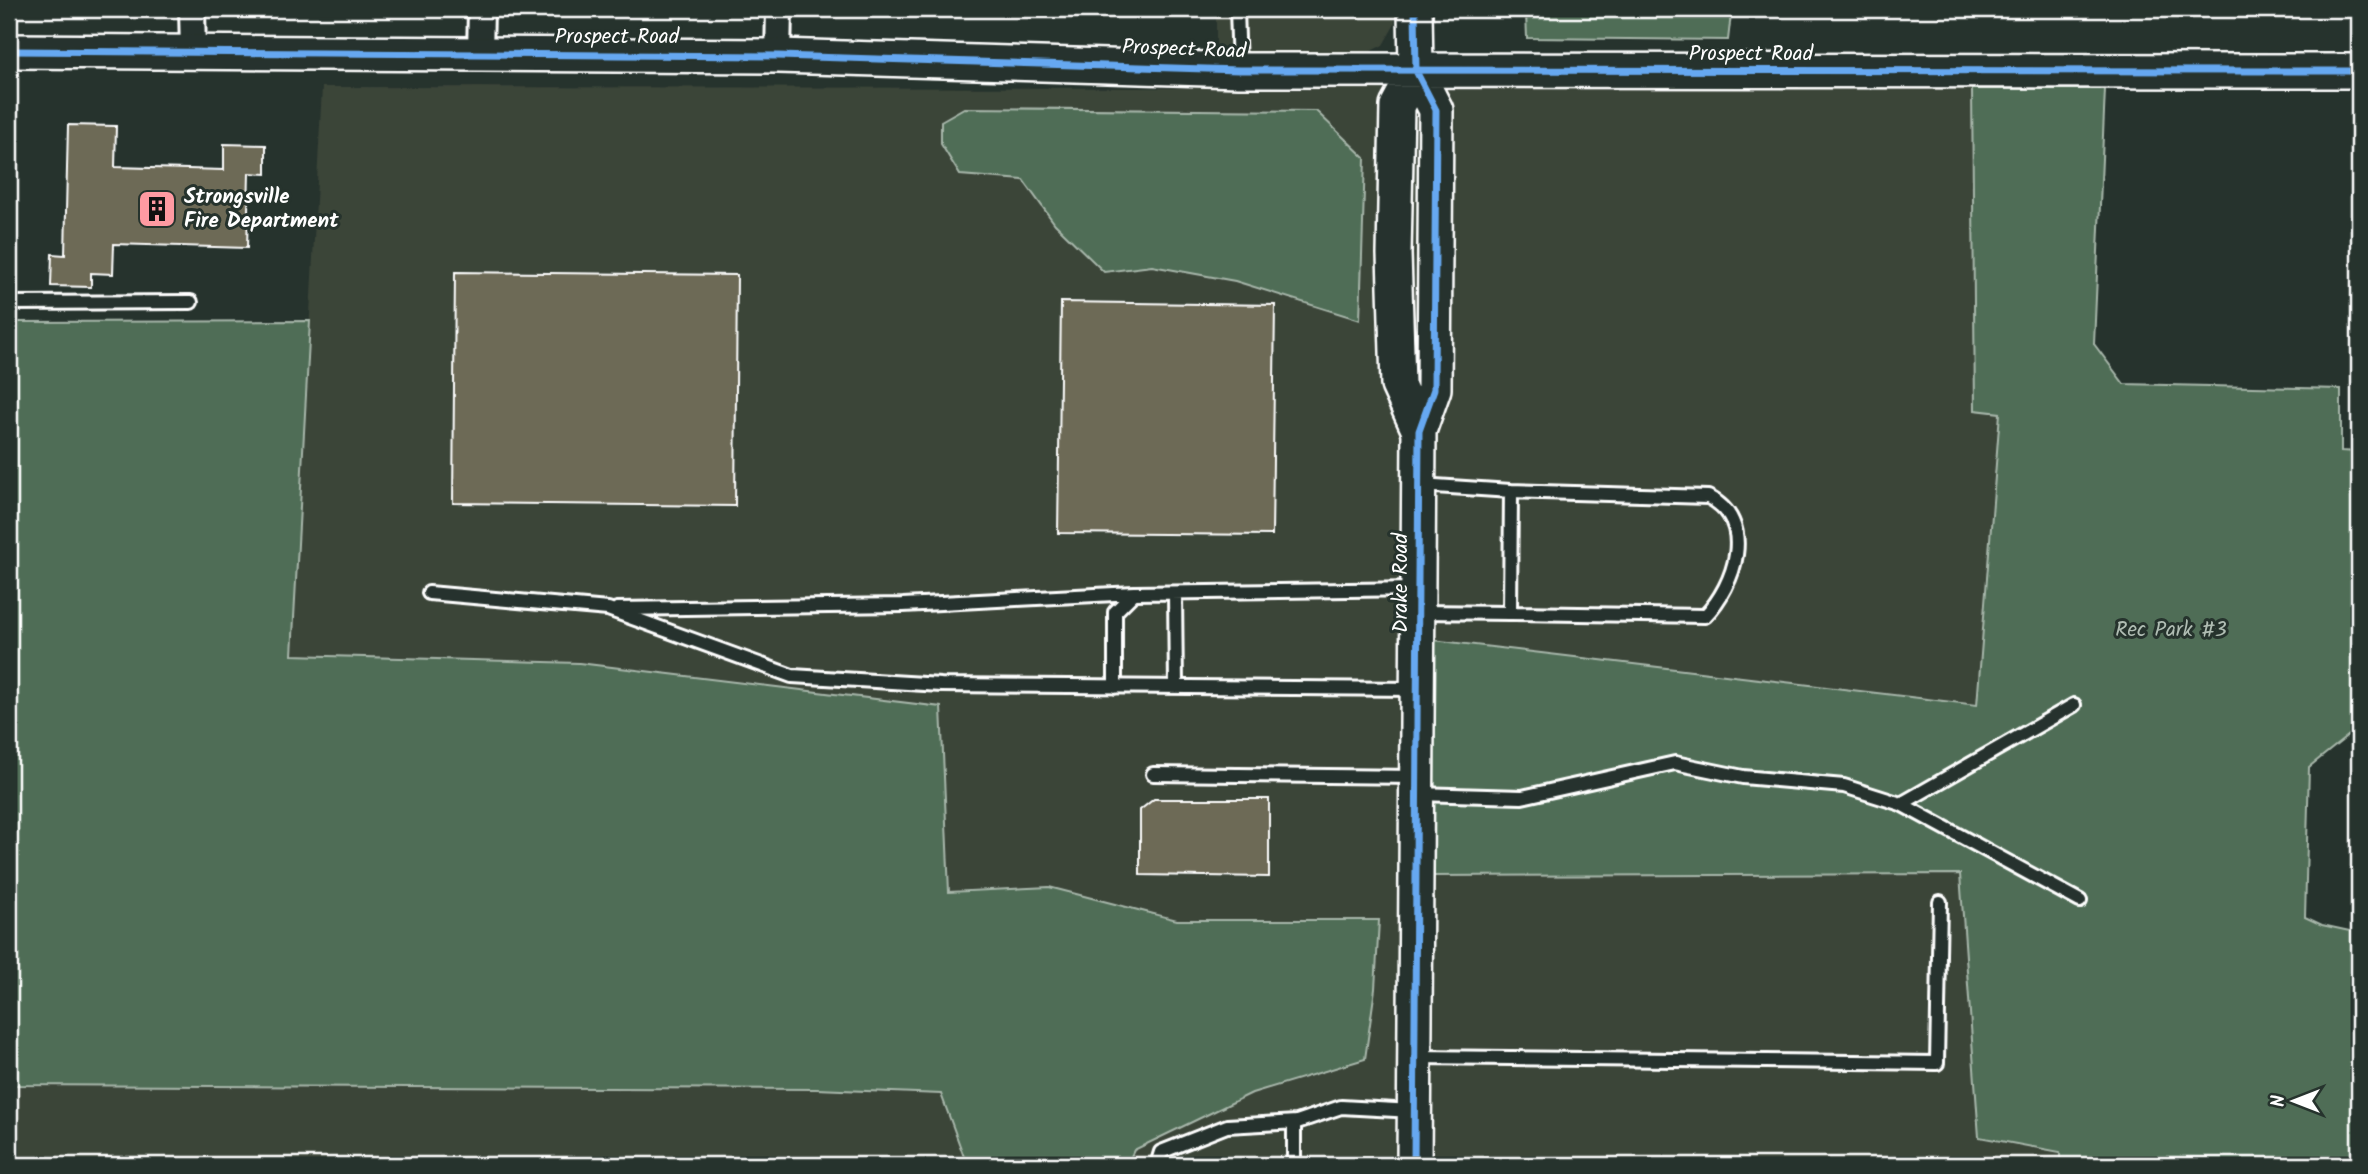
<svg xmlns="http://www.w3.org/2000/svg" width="2368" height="1174" font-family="Kalam,sans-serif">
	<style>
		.built { fill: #3b4439 }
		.green { fill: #4f6d56; stroke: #a7b6aa; stroke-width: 2 }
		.building { fill: #6d6a56; stroke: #fff; stroke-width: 2 }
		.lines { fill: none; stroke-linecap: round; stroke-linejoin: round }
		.lane-casing { stroke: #fff; stroke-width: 18 }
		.street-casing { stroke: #fff; stroke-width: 30 }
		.secondary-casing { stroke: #fff; stroke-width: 38 }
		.lane { stroke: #26332d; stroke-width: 12 }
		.street { stroke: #26332d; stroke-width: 24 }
		.secondary { stroke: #26332d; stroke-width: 33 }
		.cycleway-casing { stroke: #26332d; stroke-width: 11 }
		.cycleway { stroke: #66a8f1; stroke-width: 7 }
		.labels { text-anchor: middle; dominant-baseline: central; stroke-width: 6; stroke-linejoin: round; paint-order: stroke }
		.street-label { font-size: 21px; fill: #fff; stroke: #26332d }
		.poi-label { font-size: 21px; font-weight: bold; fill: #fff; stroke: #26332d; text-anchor: start }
		.park-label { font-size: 21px; fill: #b0bdb3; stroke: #26332d }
	</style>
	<rect width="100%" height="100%" fill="#26332d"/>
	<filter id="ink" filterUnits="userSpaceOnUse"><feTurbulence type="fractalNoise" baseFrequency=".0143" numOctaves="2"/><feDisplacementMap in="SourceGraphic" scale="14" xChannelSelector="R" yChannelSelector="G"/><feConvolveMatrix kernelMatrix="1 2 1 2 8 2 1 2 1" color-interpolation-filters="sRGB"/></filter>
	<g filter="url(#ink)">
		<!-- built -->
		<path class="built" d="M1216 9H1395V24L1383 45 1371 51 1336 58 1216 54Z
			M322 87 2105 89 2060 1165H9V648L292 655Z"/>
		<!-- green -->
		<path class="green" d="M1520 9H1727L1731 14 1728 40 1527 38 1526 13Z
			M1972 89H2105L2094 344 2124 384 2341 389V451L2359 452V727L2309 767 2305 917 2322 925 2359 933V1165H2060V1152L1979 1137 1960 874 1430 876 1433 640 1977 705 2000 413 1975 410Z
			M964 108 1316 111 1365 158 1360 320 1235 281 1152 266 1104 272 1055 224 1023 180 960 175 941 144V121Z
			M310 321 292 655 579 663 941 707 949 892 1049 887 1177 920H1379L1375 989 1365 1059 1252 1093 1134 1150 1127 1165H967L941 1094 816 1089 9 1085V322Z"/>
		<!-- building -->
		<path class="building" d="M68 125 116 126 115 167 224 170V144L266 145V174L249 173 247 248 114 244 113 274 91 273V287L51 286 52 254 65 255Z
			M455 272 737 275 735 506 453 503Z
			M1061 302 1275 305 1272 535 1058 533Z
			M1154 799H1269V877L1140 875V810Z"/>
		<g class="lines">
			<defs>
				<path id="lane" d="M1237 9 1239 68
					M9 303 191 302
					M429 593 608 609 792 676 941 685 1418 689
					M1175 593 1176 687
					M617 609 903 605 1134 593
					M1419 612 1510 613 1511 491 1420 485
					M1510 613 1705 616C1735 585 1757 521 1708 497L1511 491
					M1115 687V612L1134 593 1418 589
					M2074 705 1901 804 2080 901
					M1153 774 1417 777
					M1417 794 1522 797 1675 763 1743 777 1844 786 1901 804
					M1415 1057 1937 1063 1940 902
					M1157 1165 1161 1152 1227 1126 1297 1122
					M1294 1165V1123L1341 1107 1413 1111"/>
				<path id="street" d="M192 9 193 51
					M480 54 481 9
					M778 56 779 9"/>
				<path id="secondary" d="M9 51 778 56 1239 70 2359 71
					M1416 71 1397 106 1394 254 1398 385 1419 431
					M1414 1165 1419 431 1434 389 1436 110 1416 71 1415 9"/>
			</defs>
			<!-- lane casing -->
			<use href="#lane" class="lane-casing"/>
			<!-- street casing -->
			<use href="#street" class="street-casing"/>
			<!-- secondary casing -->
			<use href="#secondary" class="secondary-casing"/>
			<!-- lane -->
			<use href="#lane" class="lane"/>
			<!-- street -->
			<use href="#street" class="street"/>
			<!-- secondary -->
			<use href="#secondary" class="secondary"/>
			<defs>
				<path id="cycleway" d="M9 51 778 56 1239 70 2359 71
					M1414 1165 1419 431 1434 389 1436 110 1416 71 1415 9"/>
			</defs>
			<!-- cycleway casing -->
			<use href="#cycleway" class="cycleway-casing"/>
			<!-- cycleway -->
			<use href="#cycleway" class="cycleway"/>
		</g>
	</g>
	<!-- icons -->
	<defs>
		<symbol id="building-square" viewBox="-11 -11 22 22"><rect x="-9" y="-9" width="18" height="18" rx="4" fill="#ff9aa2" stroke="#26332d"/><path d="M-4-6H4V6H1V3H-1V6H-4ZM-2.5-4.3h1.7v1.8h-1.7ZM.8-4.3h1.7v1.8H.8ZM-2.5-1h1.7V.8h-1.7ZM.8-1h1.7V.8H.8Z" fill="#111"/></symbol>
	</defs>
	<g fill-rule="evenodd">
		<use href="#building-square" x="135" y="187" width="44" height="44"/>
	</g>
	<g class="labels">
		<!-- street labels -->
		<g class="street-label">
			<text x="617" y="37">Prospect Road</text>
			<text transform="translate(1184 50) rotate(2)">Prospect Road</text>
			<text x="1751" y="54">Prospect Road</text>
			<text transform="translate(1401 583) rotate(-90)">Drake Road</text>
		</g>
		<!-- poi labels -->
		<g class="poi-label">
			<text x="184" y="197">Strongsville<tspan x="184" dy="24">Fire Department</tspan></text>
		</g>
		<!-- park labels -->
		<g class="park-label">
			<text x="2171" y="630">Rec Park #3</text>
		</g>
	</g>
	<!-- margin -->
	<rect width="2368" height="1174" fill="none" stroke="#26332d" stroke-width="35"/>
	<rect x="18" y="18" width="2333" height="1139" fill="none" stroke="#fff" stroke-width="2.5" filter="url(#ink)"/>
	<!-- north arrow -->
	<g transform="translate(2294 1101) rotate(270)" stroke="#26332d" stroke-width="5" paint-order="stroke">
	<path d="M0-5L12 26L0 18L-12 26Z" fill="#ffffff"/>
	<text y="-10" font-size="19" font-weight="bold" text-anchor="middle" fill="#ffffff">N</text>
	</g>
</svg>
